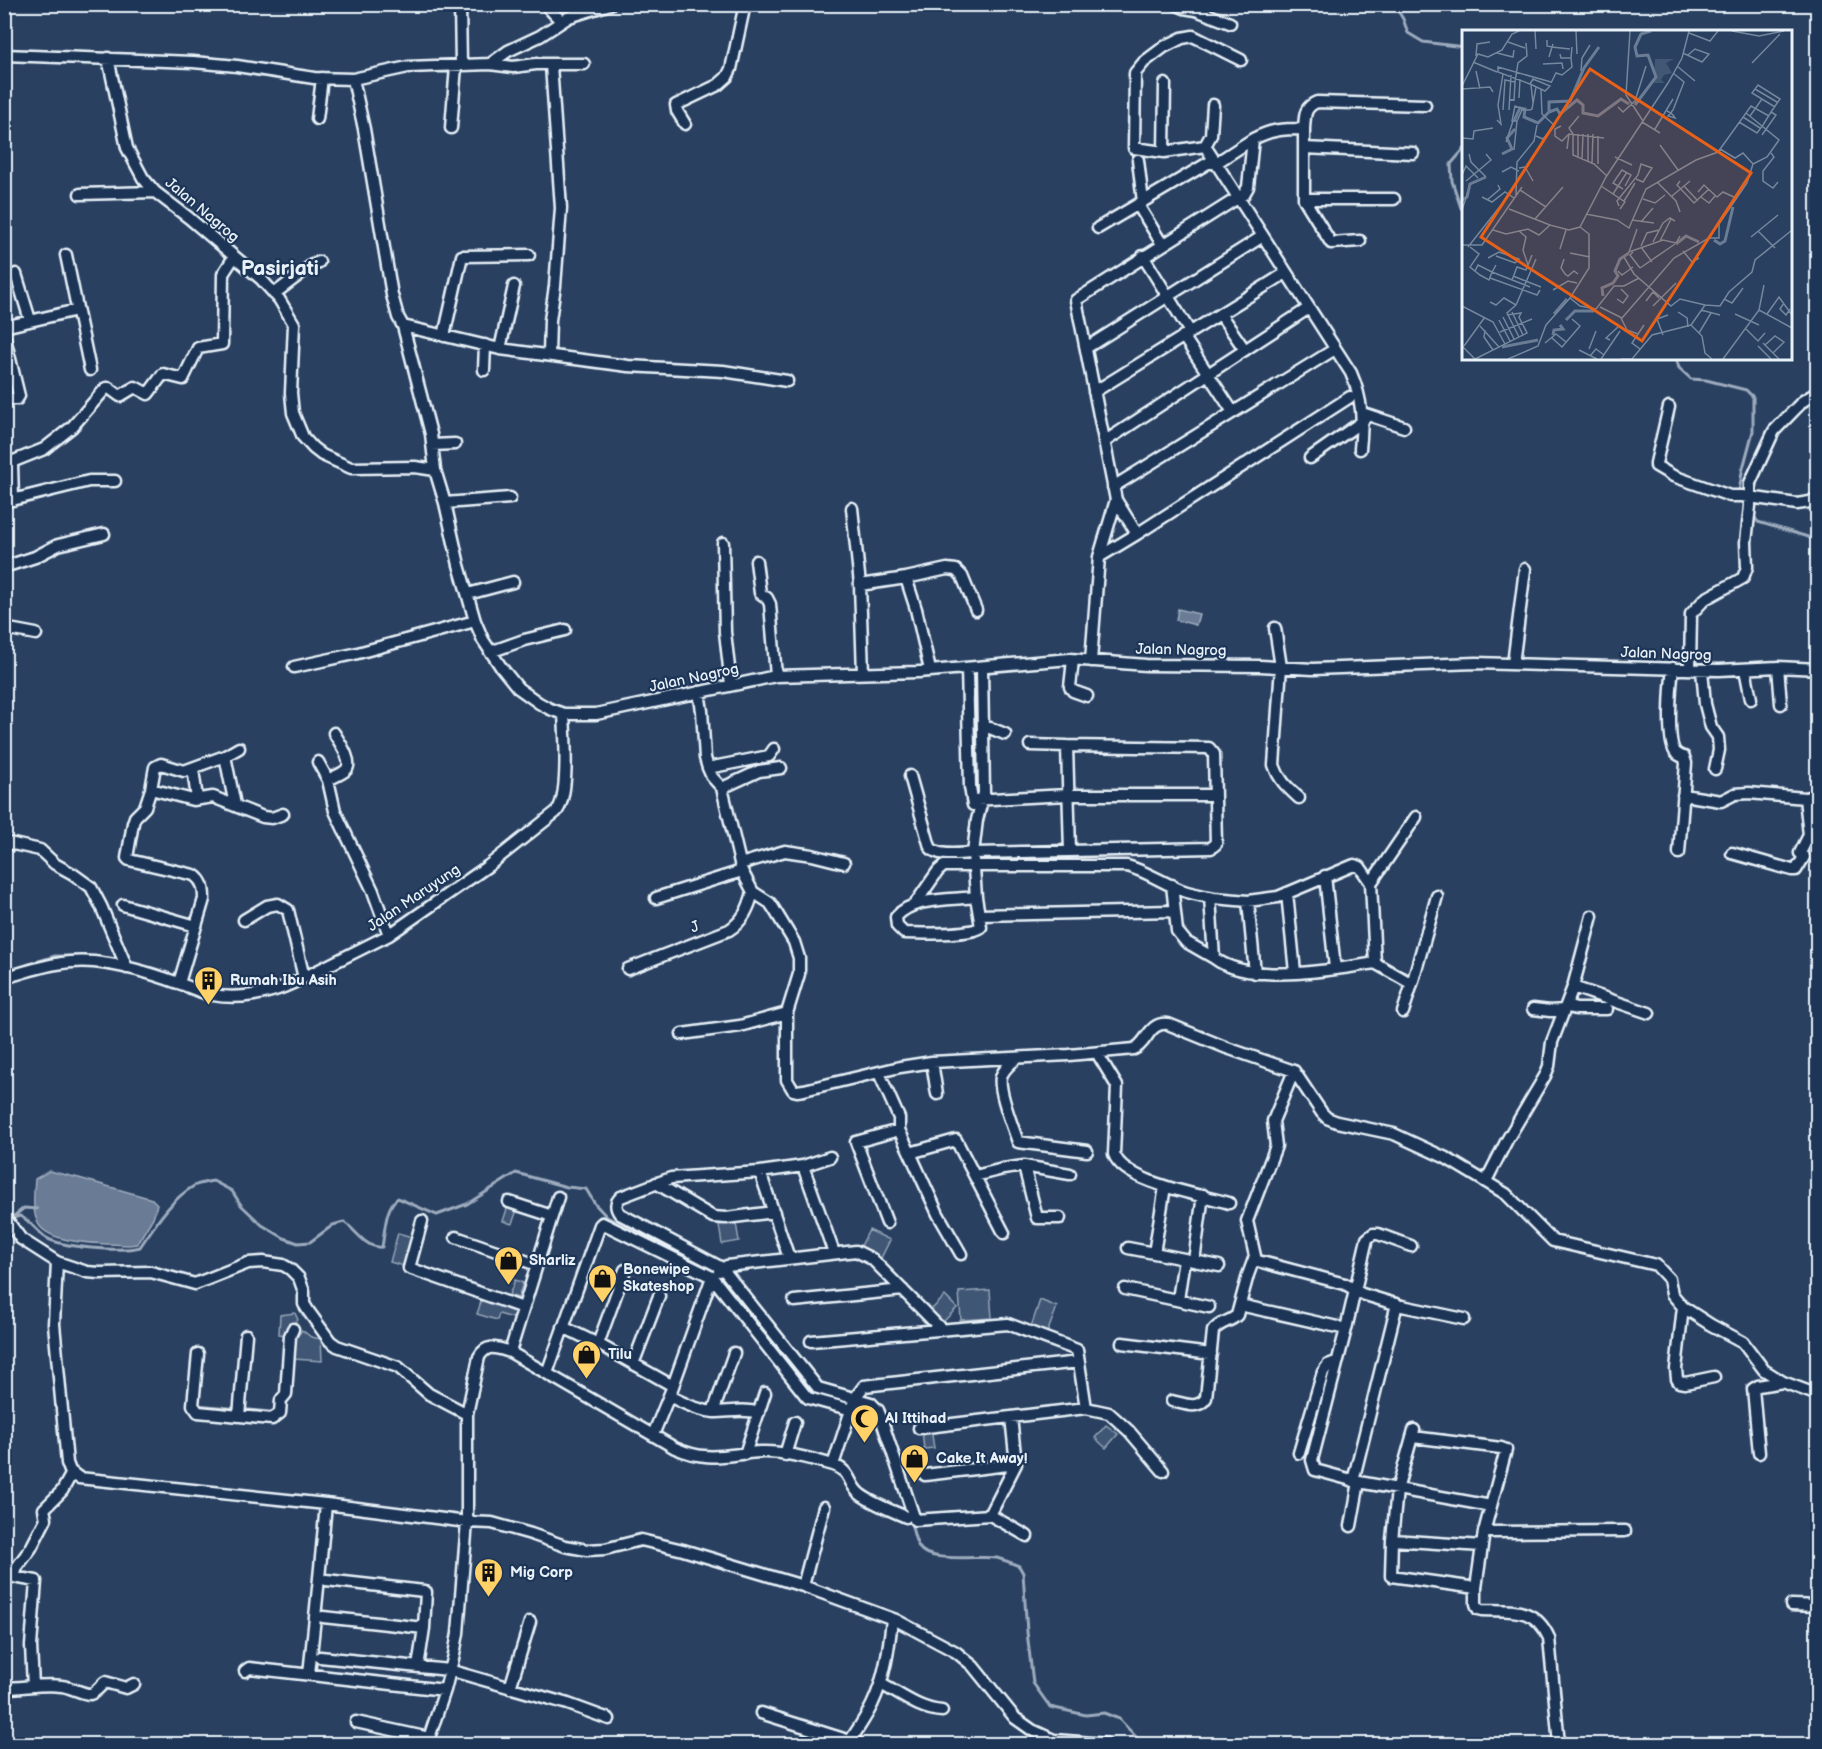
<svg xmlns="http://www.w3.org/2000/svg" width="1822" height="1749" font-family="'Balsamiq Sans',sans-serif">
	<style>
		.green { fill: #415774; stroke: #94a4b6; stroke-width: 1.5 }
		.water { fill: #6b7c95; stroke: #9dabbd; stroke-width: 1.5 }
		.lines { fill: none; stroke-linecap: round; stroke-linejoin: round }
		.stream { stroke: #9dabbd; stroke-width: 3 }
		.street-casing { stroke: #e8f1f8; stroke-width: 15 }
		.street { stroke: #1d3557; stroke-width: 10 }
		.labels { text-anchor: middle; dominant-baseline: central; stroke-width: 4.5; stroke-linejoin: round; paint-order: stroke }
		.street-label { font-size: 15px; fill: #e8f1f8; stroke: #1d3557 }
		.poi-label { font-size: 15px; font-weight: bold; fill: #e8f1f8; stroke: #1d3557; text-anchor: start }
		.district-label { font-size: 21px; font-weight: bold; fill: #e8f1f8; stroke: #1d3557 }
		.inset-river { fill: none; stroke: #6b7c95; stroke-width: 3 }
		.inset-road { fill: none; stroke: #75879d; stroke-width: 1.5 }
		.view { fill: #e86118; fill-opacity: 0.15; stroke: #e86118; stroke-width: 3 }
		.inset-edge { fill: none; stroke: #e8f1f8; stroke-width: 3 }
	</style>
	<rect width="100%" height="100%" fill="#294061"/>
	<filter id="ink" filterUnits="userSpaceOnUse"><feTurbulence type="fractalNoise" baseFrequency=".0167" numOctaves="2"/><feDisplacementMap in="SourceGraphic" scale="12" xChannelSelector="R" yChannelSelector="G"/><feConvolveMatrix kernelMatrix="1 2 1 2 8 2 1 2 1" color-interpolation-filters="sRGB"/></filter>
	<g filter="url(#ink)">
		<!-- green -->
		<path class="green" d="M508 1206 517 1210 512 1224 503 1221Z
			M736 1223 739 1241 722 1244 719 1225Z
			M869 1230 890 1240 881 1258 860 1248Z
			M398 1233 412 1237 403 1266 390 1262Z
			M515 1280 523 1283 518 1298 509 1295Z
			M990 1290 992 1318 961 1320 959 1292Z
			M945 1296 957 1308 943 1322 931 1310Z
			M482 1299 516 1309 513 1318 499 1314 497 1320 477 1314Z
			M1040 1300 1057 1307 1047 1333 1031 1327Z
			M295 1313 298 1320 292 1324 286 1335 279 1334 280 1315Z
			M302 1330 311 1337 321 1339 322 1361 294 1359 296 1338Z
			M195 1404 279 1412 271 1418 199 1410Z
			M1106 1425 1118 1434 1106 1448 1095 1438Z
			M931 1429 934 1448 924 1449 922 1431Z"/>
		<!-- water -->
		<path class="water" d="M1178 609 1199 614 1196 625 1176 620Z
			M49 1171 79 1178 152 1199 157 1204 154 1216 137 1244 129 1245C106 1243 46 1246 37 1221 32 1209 34 1192 35 1179Z"/>
		<g class="lines">
			<!-- stream -->
			<path class="stream" d="M1394 4 1403 19 1408 33 1423 42 1464 47
				M1467 4 1475 11C1486 7 1499 10 1509 4
				M1464 149 1451 164 1452 181 1461 208 1464 210
				M1676 358 1679 368 1691 379 1706 380 1746 390 1753 397V431L1742 472 1739 492
				M1753 515 1758 522 1818 540
				M4 972 55 956H85L117 959
				M14 1216 24 1208 37 1209
				M10 1219 20 1216C30 1221 36 1230 45 1237 60 1248 122 1252 140 1247 155 1225 171 1199 194 1186 200 1183 207 1182 213 1181L232 1191 241 1205 262 1225 284 1238 298 1243 310 1242 333 1225 344 1222C356 1230 366 1249 382 1247 385 1232 385 1206 398 1198L437 1215 467 1204 516 1173 567 1187 586 1189 595 1204 607 1217 712 1270 721 1278 810 1390 813 1393 839 1401
				M853 1406 866 1411 874 1418 899 1488
				M910 1520C913 1528 914 1540 919 1547 928 1564 980 1555 997 1558 1004 1560 1012 1563 1019 1566L1023 1573 1027 1632 1033 1683 1050 1707 1086 1715 1104 1713 1119 1719 1137 1738 1138 1744"/>
			<defs>
				<path id="street" d="M460 4 461 65
					M545 4 561 21
					M1175 4 1184 8 1196 10 1230 23
					M4 55 193 62 237 66 314 78 353 79 408 67 490 64 513 67 536 64H584
					M108 58 127 148 143 178 155 192 189 218 261 279 279 299 294 324 291 393 293 413 303 437 313 448 322 455 351 468 415 467 435 470 445 503 459 565 475 621 483 640 501 667 518 688 539 703 550 709 564 714H596L776 676 918 672 1070 659 1146 665 1260 666 1313 669 1476 663 1719 670 1778 667 1818 669
					M1241 60 1193 36 1182 38 1164 47 1144 62 1135 73 1134 148 1164 152 1205 146 1216 163 1253 139
					M490 64 508 51 540 36 569 17 610 4
					M353 79 364 129 392 295 398 317 403 326 431 434 435 470
					M317 119 322 78
					M685 124 677 111 676 105 718 85 727 77 731 69 745 4
					M451 128 456 66
					M1304 129C1305 116 1304 107 1317 102L1425 105
					M1205 146 1211 135 1213 105
					M1304 148V199L1331 243 1360 241
					M1164 152 1165 84
					M1138 160 1143 202
					M80 194 155 192
					M1304 199H1394
					M1138 205 1162 244
					M1098 228 1208 163H1216L1351 373C1363 401 1363 420 1360 449
					M66 255 90 370
					M1143 256 1190 332
					M16 274 30 320
					M274 294 312 265 319 262
					M1220 314 1245 350
					M403 326 500 349 628 366 723 371 787 381
					M4 327 77 310
					M4 334 19 396 17 399H4
					M444 336 462 256 529 255
					M1183 336 1233 412
					M1086 348 1263 236
					M500 349 514 286
					M549 355 550 320 555 286 561 208 551 65
					M484 370 485 345
					M1094 392 1286 273
					M1669 407 1656 463V466L1673 476 1730 496H1742L1797 504 1810 502 1818 497
					M1362 413 1404 427
					M1104 442 1309 308
					M432 445 455 444
					M1310 458 1363 421
					M1113 487 1335 349
					M13 500 12 464 14 461 44 449 72 427 106 388H109L120 396 135 387 148 394 163 374 183 379 198 348 222 344 223 274 234 257
					M4 502 89 481H115
					M445 503 510 498
					M852 508 860 585 863 673
					M1137 534 1350 397
					M723 543 725 632 731 685
					M1099 557 1137 534 1116 500
					M756 561 760 593 767 598 770 604 776 676
					M4 567 35 557 58 545 104 534
					M906 578 916 609 930 670
					M860 585 906 578 947 569 956 570 962 576 976 610
					M468 594 513 582
					M4 628 36 634
					M1275 628 1281 667 1274 765C1279 780 1287 787 1299 798
					M490 652 524 640 565 630
					M1073 660 1070 687 1073 691 1087 696
					M1091 661 1099 557 1116 500 1076 300 1244 194 1248 187 1253 139C1273 129 1282 129 1304 129V148L1413 153
					M1513 664 1525 569
					M294 667 354 654 475 621
					M1778 667 1781 704
					M967 668 970 787 973 805
					M1673 668C1671 683 1666 743 1676 753 1677 754 1682 757 1684 757L1686 763 1679 853
					M1690 669 1691 614 1705 599 1743 578 1747 567 1746 542 1750 506V483L1774 431 1803 401 1818 392
					M1745 669 1751 699
					M1702 670 1705 704 1711 727 1718 737 1719 750 1715 769
					M699 692 702 711 705 758 708 768 712 777 722 788 742 871 753 892 770 903 774 909 794 942 799 958V974L787 1013V1080L793 1090 797 1091 804 1090 900 1067 932 1062 1069 1055 1134 1049C1148 1043 1148 1022 1168 1024L1227 1048 1294 1071 1322 1113 1327 1118 1337 1122 1394 1134 1446 1158 1506 1194 1553 1241 1656 1265 1669 1279 1672 1294 1683 1307 1711 1325 1743 1342 1764 1370 1783 1382 1818 1395
					M983 727 990 728 1005 734
					M1030 745 1067 746
					M225 756 235 805
					M318 762 328 780 335 811 373 891 389 935
					M708 768 769 756 774 749
					M193 769 197 799
					M910 776 930 847C938 858 961 853 973 853L1211 848 1216 844 1214 754 1209 748 1067 746 1070 851
					M328 780C333 777 342 774 346 770 354 762 338 740 334 733
					M722 788 759 771 781 768
					M151 789 193 800 213 797 263 817 272 818 283 814
					M1683 795 1721 801 1735 794 1749 793 1805 798 1818 795
					M972 800 1068 795H1215
					M4 842 40 850 55 864 73 874 91 887 101 906 127 968
					M1732 853 1792 870H1796L1804 857 1800 853 1809 835 1805 798
					M740 864 785 851 812 855 844 863
					M1325 876 1335 968
					M1371 883 1416 817
					M1172 885 1177 931 1186 942 1214 958
					M1287 893 1295 972
					M976 897C952 900 912 897 896 917L897 926 904 933C921 933 968 936 981 927L976 897 973 853 977 820 984 793 982 667
					M656 898 742 871
					M1248 901 1255 973
					M915 904 938 871 944 866H1127C1146 871 1163 883 1181 890 1192 894 1203 896 1214 898L1248 901 1278 897 1354 865 1360 867 1371 883 1375 963C1333 970 1249 985 1214 958L1210 897
					M123 905 196 926
					M979 915 1174 911
					M244 920 267 906 278 904 288 910 304 978
					M1375 963 1412 984 1437 896
					M628 969 729 930C743 921 749 908 753 892
					M4 978C34 969 62 959 94 962 123 965 151 973 178 983 190 987 201 993 213 995 238 1000 270 994 293 983L389 935 488 866 556 812C570 797 565 735 564 714
					M179 983 204 899C204 889 203 881 194 875L129 860 127 858 133 823 135 817 145 807 151 789 155 767 161 764 184 771 225 756 239 748
					M1573 987 1649 1013
					M1566 1006 1576 1009H1607
					M1533 1009 1550 1011 1564 1010
					M1403 1012 1412 984
					M682 1034 740 1026 787 1013
					M1097 1053 1117 1086 1114 1154C1124 1183 1202 1195 1229 1203
					M1016 1058C1011 1064 1003 1069 1001 1077 998 1091 1013 1127 1018 1142L1087 1151
					M932 1062 937 1094
					M879 1073 899 1118V1130L910 1153 938 1214 961 1254
					M910 1153 956 1140 1004 1233
					M830 1157 803 1166 760 1172 671 1178 621 1197C615 1202 615 1208 620 1214L722 1268 818 1388 871 1403 878 1410 880 1415 915 1520 990 1515
					M803 1166 834 1253
					M1024 1166 1037 1218H1060
					M760 1172 789 1258
					M975 1176 1003 1169 1024 1166 1070 1174
					M1486 1181 1507 1140 1545 1076 1549 1066 1552 1042 1573 987 1592 916
					M656 1183 713 1217 726 1218 774 1212
					M1165 1187 1154 1253 1194 1261 1203 1195
					M509 1202 552 1216
					M4 1216 21 1239 57 1262 87 1272 99 1273 151 1272 195 1284 248 1263 263 1262 283 1265 290 1269 299 1278 304 1292V1304L309 1312 330 1341 337 1346 398 1367 429 1394 467 1414
					M422 1221 409 1268 523 1308
					M887 1223 856 1142 899 1130
					M456 1237 537 1265
					M1411 1246 1378 1234H1373L1367 1239 1346 1329 1312 1460 1315 1470 1359 1482 1491 1506
					M1128 1248 1154 1253
					M1254 1260 1345 1284 1362 1294 1402 1306 1464 1319
					M1194 1261 1219 1266
					M57 1262 54 1324 67 1463 70 1471 79 1478 326 1504 467 1522 492 1523 531 1534 565 1546 587 1550 605 1549 641 1540 683 1550 803 1586 896 1620 956 1652 973 1666 1015 1718 1032 1730 1054 1740 1106 1744
					M719 1271 727 1266 856 1251 872 1259 941 1329
					M1125 1289 1209 1307
					M1178 1300 1184 1259
					M794 1301 903 1290
					M1240 1305 1346 1329
					M1683 1307 1676 1369 1677 1379 1679 1382 1685 1383 1714 1377
					M563 1327 598 1344 673 1386
					M811 1341 1008 1324 1077 1350 1086 1408
					M1122 1343 1211 1354
					M598 1344 625 1270
					M510 1352 558 1197
					M198 1354 193 1405 198 1412 272 1419 280 1413 281 1400 286 1394 290 1336 293 1329
					M633 1364 659 1296
					M547 1373 600 1225 602 1223 712 1277 806 1396 808 1398 852 1410
					M669 1396C684 1403 698 1411 715 1412 730 1412 744 1408 759 1413
					M1172 1401C1185 1404 1198 1410 1206 1398L1213 1331C1221 1320 1230 1323 1237 1315L1248 1275 1255 1256 1247 1221 1276 1146 1273 1121 1294 1071
					M713 1412 734 1353
					M239 1416 246 1335
					M919 1428 1086 1408 1109 1413 1129 1431 1163 1471
					M1414 1430 1397 1490 1392 1540 1391 1576 1476 1588
					M653 1435 673 1386 712 1277
					M1413 1437 1501 1448 1506 1450 1484 1532 1476 1588V1604L1478 1609 1482 1610C1512 1611 1535 1606 1549 1638L1559 1744
					M1299 1453 1323 1372 1328 1365 1336 1362
					M1759 1453 1753 1389 1758 1386 1783 1382
					M745 1454 765 1393
					M785 1455 795 1422
					M833 1465 855 1398 864 1386 1079 1362
					M925 1475 1016 1464
					M1353 1481 1397 1304
					M990 1515 1016 1464 1011 1417
					M990 1515 1027 1536
					M1351 1526 1359 1482
					M1484 1532 1625 1531
					M1392 1540 1482 1546
					M326 1580 424 1591 426 1592 424 1628 418 1667
					M803 1586 824 1507
					M1791 1605 1818 1606
					M323 1617 424 1628
					M320 1657 449 1670 568 1704 609 1719
					M245 1671 249 1668 445 1690
					M309 1674C315 1618 321 1561 326 1504
					M881 1684C900 1694 920 1710 942 1711
					M33 1686 31 1646 36 1581 14 1577 17 1567 31 1548 46 1519 44 1509 62 1491 72 1473
					M4 1688C24 1688 43 1683 62 1686 71 1687 82 1694 90 1694 96 1693 101 1685 105 1682L126 1688 134 1684
					M510 1688 530 1622
					M761 1713 850 1741
					M356 1722 429 1738
					M427 1744 445 1690 454 1655 458 1633 467 1522V1414L479 1357C487 1343 497 1348 510 1352L675 1448C709 1463 726 1454 761 1452 782 1451 813 1459 833 1465 852 1471 848 1485 860 1494 871 1503 893 1511 906 1517
					M859 1744 850 1741C858 1729 866 1717 872 1705 885 1678 889 1648 892 1619"/>
			</defs>
			<!-- street casing -->
			<use href="#street" class="street-casing"/>
			<!-- street -->
			<use href="#street" class="street"/>
		</g>
	</g>
	<!-- icons -->
	<defs>
		<symbol id="building-pin" viewBox="-11 -11 22 30"><path d="M0 17L-7.5 6A9.5 9.5 0 1 1 7.5 6Z" fill="#ffd166" stroke="#1d3557"/><path d="M-4-6H4V6H1V3H-1V6H-4ZM-2.5-4.3h1.7v1.8h-1.7ZM.8-4.3h1.7v1.8H.8ZM-2.5-1h1.7V.8h-1.7ZM.8-1h1.7V.8H.8Z" fill="#111"/></symbol>
		<symbol id="shop-pin" viewBox="-11 -11 22 30"><path d="M0 17L-7.5 6A9.5 9.5 0 1 1 7.5 6Z" fill="#ffd166" stroke="#1d3557"/><path d="M-5-2.5h2.3a2.7 3.5 0 0 1 5.4 0H5L5.5 6h-11ZM-1.5-2.5h3a1.5 2.3 0 0 0-3 0Z" fill="#111"/></symbol>
		<symbol id="mosque-pin" viewBox="-11 -11 22 30"><path d="M0 17L-7.5 6A9.5 9.5 0 1 1 7.5 6Z" fill="#ffd166" stroke="#1d3557"/><path d="M3.5-4.9A6 6 0 1 0 3.5 4.9A5 5 0 1 1 3.5-4.9Z" fill="#111"/></symbol>
	</defs>
	<g fill-rule="evenodd">
		<use href="#building-pin" x="192" y="964" width="33" height="45"/>
		<use href="#shop-pin" x="492" y="1244" width="33" height="45"/>
		<use href="#shop-pin" x="586" y="1262" width="33" height="45"/>
		<use href="#shop-pin" x="570" y="1338" width="33" height="45"/>
		<use href="#mosque-pin" x="848" y="1402" width="33" height="45"/>
		<use href="#shop-pin" x="898" y="1442" width="33" height="45"/>
		<use href="#building-pin" x="472" y="1556" width="33" height="45"/>
	</g>
	<g class="labels">
		<!-- street labels -->
		<g class="street-label">
			<text transform="translate(202 210) rotate(40)">Jalan Nagrog</text>
			<text transform="translate(1181 650) rotate(1)">Jalan Nagrog</text>
			<text transform="translate(1666 654) rotate(2)">Jalan Nagrog</text>
			<text transform="translate(694 678) rotate(-12)">Jalan Nagrog</text>
			<text transform="translate(414 898) rotate(-34)">Jalan Maruyung</text>
			<text transform="translate(695 927) rotate(-21)">J</text>
		</g>
		<!-- poi labels -->
		<g class="poi-label">
			<text x="230" y="980">Rumah Ibu Asih</text>
			<text x="529" y="1260">Sharliz</text>
			<text x="623" y="1269">Bonewipe<tspan x="623" dy="17">Skateshop</tspan></text>
			<text x="608" y="1354">Tilu</text>
			<text x="885" y="1418">Al Ittihad</text>
			<text x="936" y="1458">Cake It Away!</text>
			<text x="510" y="1572">Mig Corp</text>
		</g>
		<!-- district labels -->
		<g class="district-label">
			<text x="280" y="268">Pasirjati</text>
		</g>
	</g>
	<!-- overview -->
	<g transform="translate(1462 30)">
		<rect width="330" height="330" fill="#294061"/>
		<path d="M193 29H212L204 33 210 43 202 45 199 50 203 53H192Z" fill="#415774"/>
		<path class="inset-river" d="M137 17 122 38 108 71 87 72V82L95 79 98 84 115 70 121 75V83L136 86 159 69 167 74M173 75 194 47 186 25 175 26 173 17 179 4 189 1M52 91 58 78 63 79 62 87 76 93 87 82M40 124 50 119 45 108 53 99M0 170 5 167 8 154 24 147M252 210 258 214 263 211 271 177M214 214 224 206 237 212M141 266 140 258 151 253 156 246 153 241 158 229 167 223M92 284 105 269M104 290 113 281H132M91 305 92 300 101 299 98 295M40 317 76 310"/>
		<path class="inset-road" d="M73 1 74 19M114 1 115 24M168 1 164 65 181 91M270 1 297 6 322 1M227 3 248 11 256 1M85 10V16L90 17 87 27M46 12 63 18M91 14 90 17 108 19M35 23 51 27 52 20M221 23 240 32 247 24 233 19 226 25M98 24 99 28H109L110 17M14 26 15 14 28 12M11 32 35 42M290 33 318 4M81 34 100 33 101 39M215 36 233 51M14 41 18 59M119 41 120 28 128 15M89 53 94 43 100 45 110 37 109 28M68 54 83 61 88 56 71 49 68 54 36 42V37L89 52M69 55 71 73M0 56 16 24 26 27 40 20 50 4 57 1M0 59 28 57 31 62M79 59 80 84 93 96M293 59 315 72M57 68 58 49M47 69 52 70 53 52M156 77 161 82 173 71 184 36M41 80 43 50 53 52 56 33 65 26 64 13M47 80 49 45M64 80 53 76 50 91H55L60 80H68L70 79 74 57M205 81 209 83 211 85 213 88 206 86 209 83 210 81 211 80 222 52 211 43M284 83 317 110 305 127 291 134M117 86 107 98 111 104V125L132 134 145 146M288 86 300 69M281 87 298 98M35 90 39 94 36 75 41 44M180 92 198 103M277 92 295 103 301 95 309 82 318 69 296 55 290 63 313 77M99 96 93 99V106L100 111 107 104M193 99 211 69M300 105 314 85 309 82M74 106 81 109 93 95M0 108 11 109 12 101 31 98M44 112 51 91M198 115 216 140M105 119 107 104 142 108M258 119 273 128 281 123 291 134M52 120 55 91M309 123 312 127 301 141V151L311 158 316 152M7 124 9 132 24 147M116 127V104M153 127 170 135M120 129 121 104M126 131V104M130 133 131 104M136 134V106M57 138 63 137 71 151M40 142 49 137 57 141M0 145 4 136 16 148M4 151 29 130 24 124M218 151 215 155 232 173 247 159M195 152 214 171 218 182M139 156 163 172 158 179M222 156 236 171M161 159 151 153 160 140 169 145 163 156M58 160 84 177M236 162 242 155 255 167 261 162 274 168M151 164 165 142M54 165 55 132 72 111 75 95M210 166 228 151M20 167 30 172 43 162 52 168M239 167 247 173 253 166M181 169 193 173 203 165M25 170 38 159 36 155M162 171 173 153M157 176 155 171 176 145 179 134 190 138 181 152 174 149M47 179 88 195M0 180 6 162M124 184 155 190 167 198 184 159 234 130 256 122 289 76 307 86M73 189 101 157M170 190 192 193M179 192 191 178M175 199 167 222 201 210 214 213 218 206M31 200 44 204 66 199 77 205 88 195 107 200 118 197 144 147 206 53 220 28 227 1M57 201 64 207 61 220 66 235M296 201 313 218M289 207 316 185M198 211 209 189M191 212 201 193 208 188 213 191M0 215H20L60 157M179 216 185 203 197 200M6 217 47 165M8 217 17 224 8 237 18 245 27 250 30 242 68 257M179 217 190 232M98 219 104 200M221 221 230 232 237 228M171 222 168 225 178 238M108 223 128 227M162 227 172 244 209 276 218 269 243 275M26 228 37 222 57 229 53 233 34 226M102 229 99 238 103 244 106 246 112 241 116 244M178 238 213 214M13 241 16 235 30 242 34 235M156 241 160 245 171 237M51 246 79 257M28 248 75 265 78 260M50 250 55 237 64 240 70 225M91 260 106 251 115 253M108 268 118 276 134 279 152 256H162L177 248M108 268 127 238V204L118 197M155 269 161 273 166 266 159 259M262 269 270 273 281 258M184 271 191 262 197 268M28 272 34 275 42 268 54 275M322 273 318 279 324 285 328 279M54 275 74 229M54 275 45 283 57 307M0 276 31 292 43 314M191 276 214 253M138 277 160 288 212 228 247 208H257V194L285 153 291 134M239 280 258 285M297 280 302 255M50 282 61 305M216 282 225 288 226 297M273 284 297 295M305 284 317 267 330 285M41 287 52 309M159 288 165 300 176 304M37 290 48 311M229 295 240 306 243 323 250 329M18 296 37 317M284 299 296 311 303 303M23 300 22 307 31 320M38 302 70 289M237 303 249 283M201 305 195 289 206 285M90 308 100 317 118 296 110 289M148 310 144 308 156 297M83 313 94 304 104 312M301 313 317 329M303 315 313 306 322 312 311 323M0 316 13 329M2 316 23 287M296 316 309 329M127 319 134 301M178 319 170 313 182 295M117 320 135 329M128 326 134 319 142 325M13 329 65 303 57 287 59 283 45 285M46 329 76 316 84 295 108 268M139 329 158 301M159 329H170L190 305 229 295 243 275 258 276 267 262 290 242 293 230 330 200M261 329 297 280 330 298"/>
		<path class="view" d="M128 39 289 143 180 311 19 207Z"/>
		<rect width="330" height="330" class="inset-edge"/>
	</g>
	<!-- margin -->
	<rect width="1822" height="1749" fill="none" stroke="#1d3557" stroke-width="24"/>
	<rect x="12" y="12" width="1798" height="1725" fill="none" stroke="#e8f1f8" stroke-width="2" filter="url(#ink)"/>
</svg>
